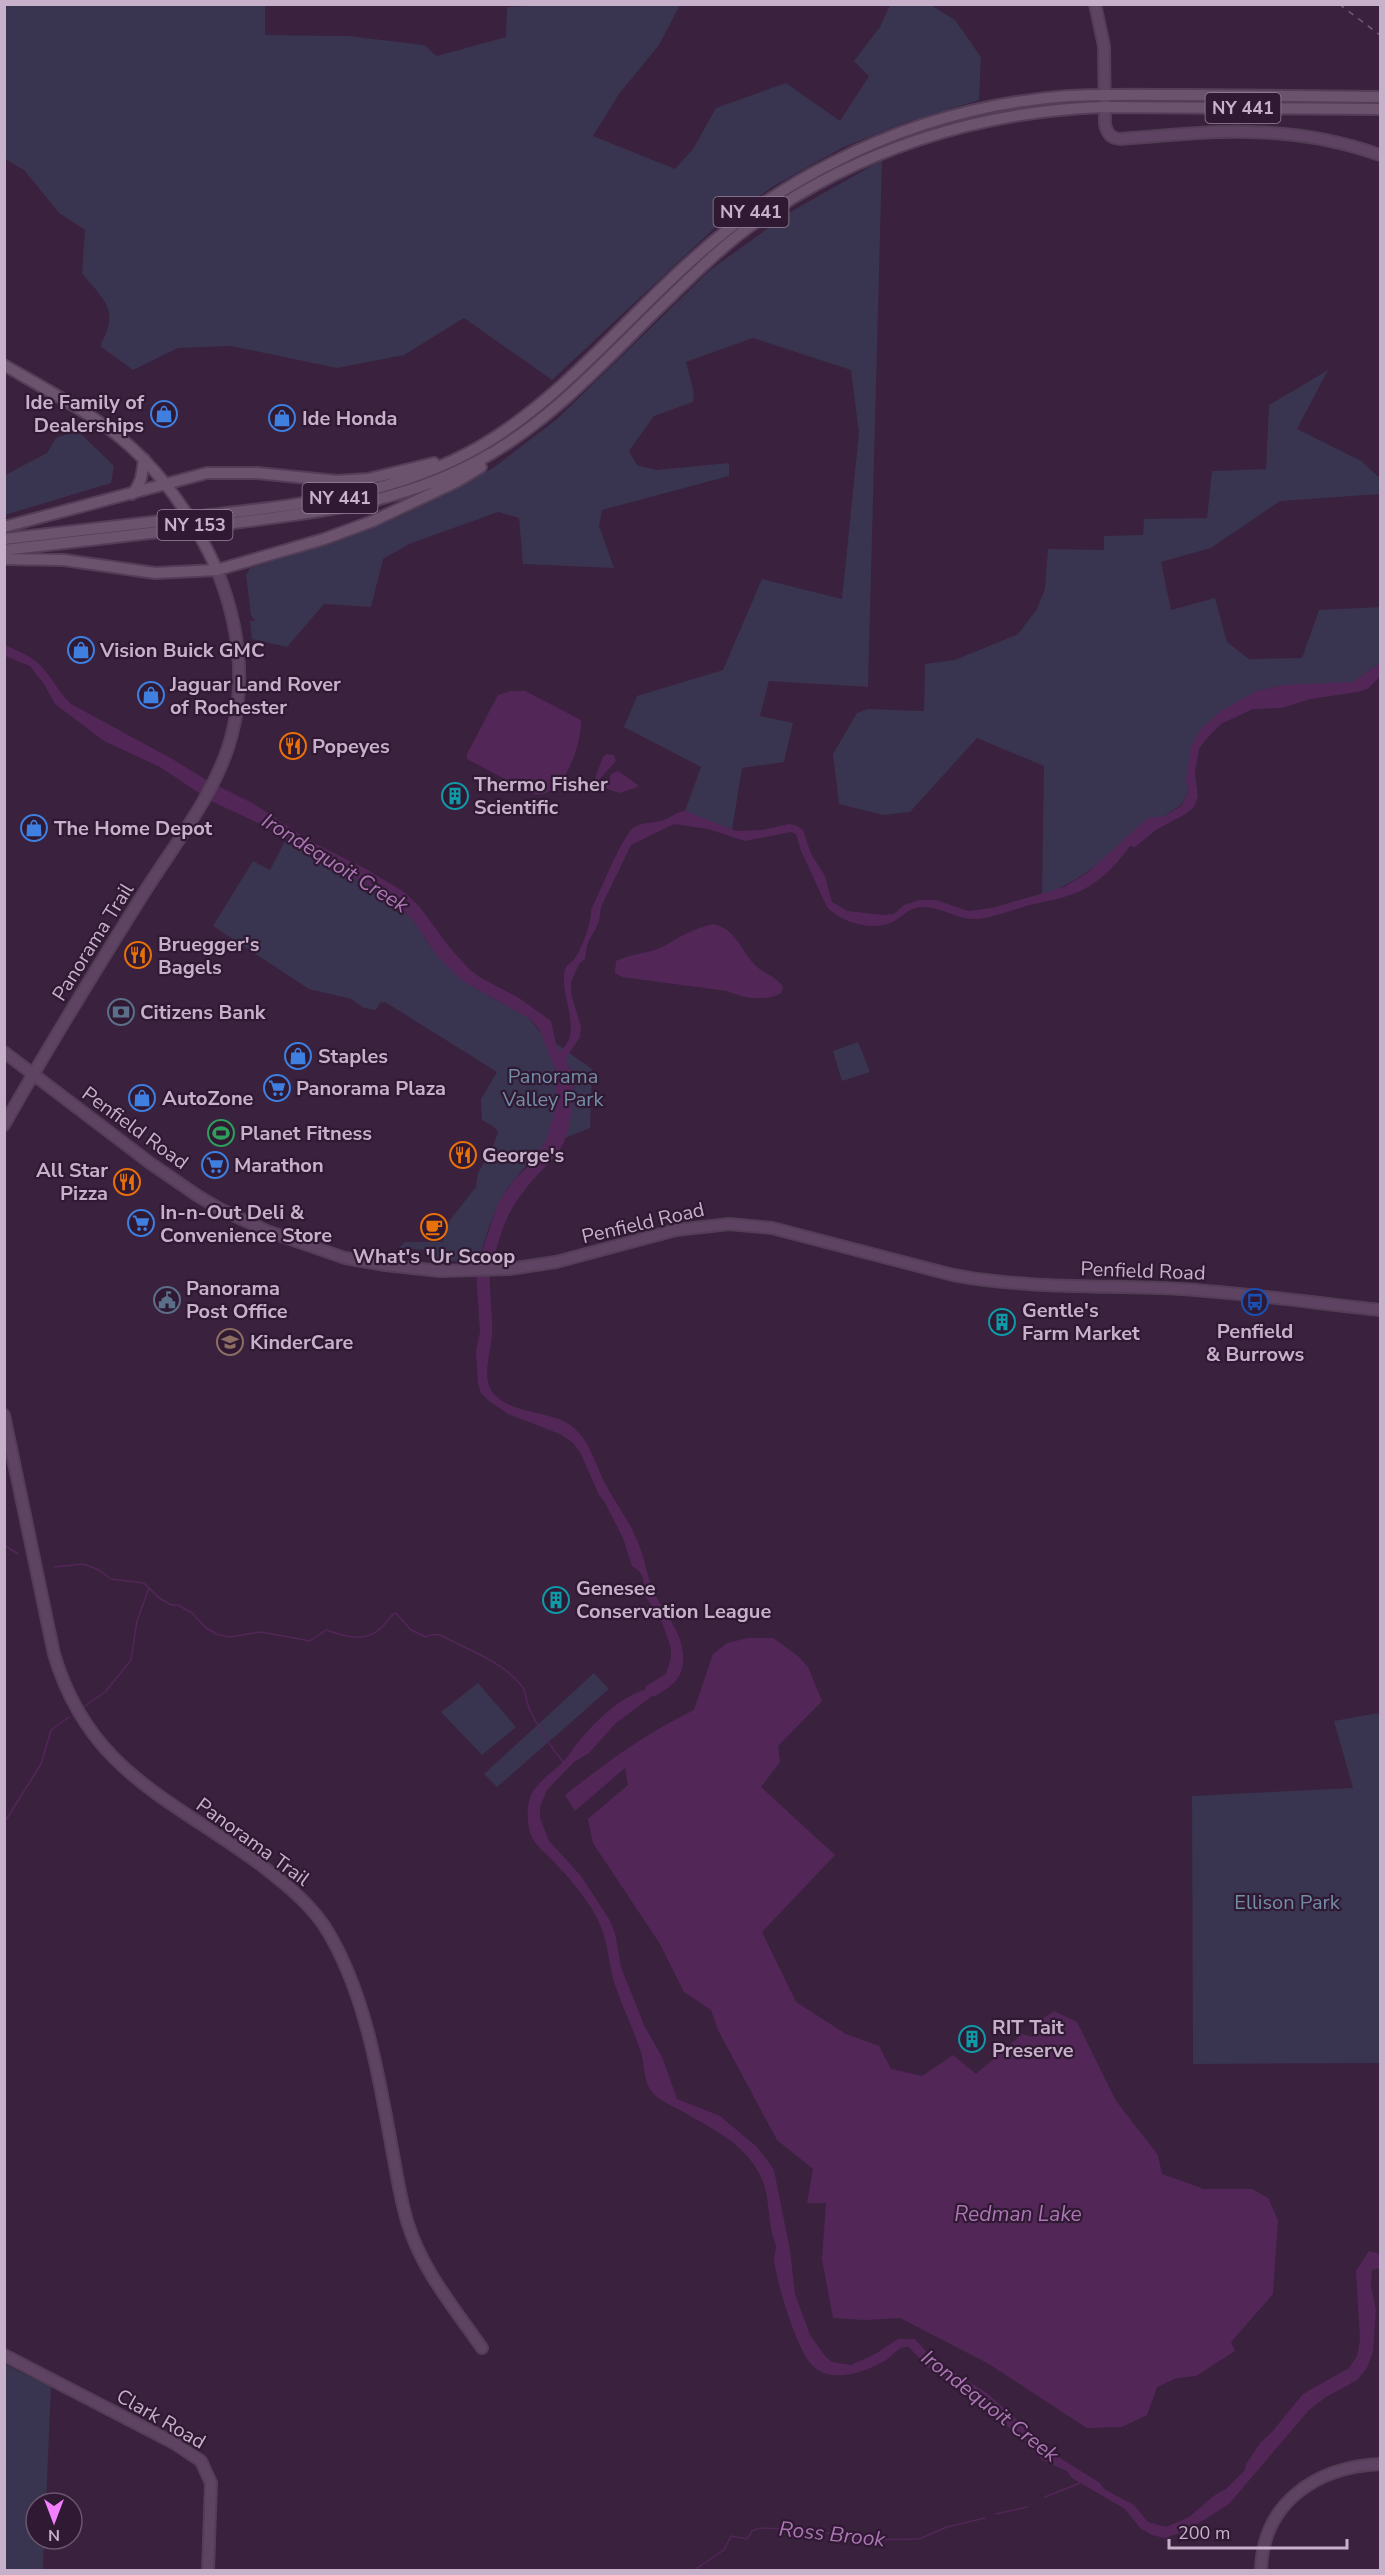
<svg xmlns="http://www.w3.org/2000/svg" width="1385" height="2575" font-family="'Nunito Sans',sans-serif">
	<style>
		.green { fill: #393450 }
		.water { fill: #522758 }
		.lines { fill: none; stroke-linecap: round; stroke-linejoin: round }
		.stream { stroke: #522758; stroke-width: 1.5 }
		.secondary-casing { stroke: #543e57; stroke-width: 14 }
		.primary-casing { stroke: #543e57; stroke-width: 14 }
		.secondary { stroke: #5f4362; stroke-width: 10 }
		.primary { stroke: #6b536e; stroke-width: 10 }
		.rail { stroke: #755b79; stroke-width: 1.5; stroke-dasharray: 6 6; stroke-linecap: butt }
		.primary-bridge-casing { stroke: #543e57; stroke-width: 14; stroke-linecap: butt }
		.primary-bridge { stroke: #6b536e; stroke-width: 10 }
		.labels { text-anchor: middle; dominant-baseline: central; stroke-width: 4.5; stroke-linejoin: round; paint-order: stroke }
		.shield { fill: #301a33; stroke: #9a849d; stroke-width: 1.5 }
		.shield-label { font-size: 18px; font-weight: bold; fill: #c7b1ca }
		.poi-label { font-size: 20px; font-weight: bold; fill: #c7b1ca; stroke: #301a33; text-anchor: start }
		.street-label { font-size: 20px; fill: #c7b1ca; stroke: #301a33 }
		.park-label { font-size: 20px; fill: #748da7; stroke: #301a33 }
		.water-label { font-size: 21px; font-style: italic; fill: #ac75b4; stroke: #301a33 }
	</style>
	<rect width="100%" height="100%" fill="#3a213e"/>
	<!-- green -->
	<path class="green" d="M547 5H680L659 45 619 94 593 136 675 169 693 149 716 108 786 83 840 121 869 76 854 61 880 27 890 5H931L955 20 981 57 979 100 904 123 842 148 774 186 719 224 552 380 464 318 404 355 337 368 231 346 178 348 133 370 100 346C120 309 105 302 82 273L85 230 59 213 24 170 5 159V5H265V35L348 36 424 45 437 56 506 37 507 7Z
		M882 160 868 687 769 681 760 716 793 723 784 762 742 768 732 830 685 811 701 767 624 727 637 696 723 670 762 579 842 599 859 433 851 370 753 338 686 362 694 393 693 402 654 416 629 451 637 465 656 470 729 463V476L602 510 599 526 614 568 523 564 519 518 498 512 409 544 383 559 371 607 324 604 287 647 252 639 250 621H255L251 615 246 575 250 568 334 542 401 516 493 468 557 419 710 270 792 211Z
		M1328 370 1297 429 1361 461 1380 478V494L1280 501 1211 548 1161 562 1171 610 1215 598 1227 642 1249 659 1302 658 1319 610 1380 607V663L1353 682 1346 684 1283 685 1257 691 1202 728 1186 780 1188 792 1181 805 1163 817H1149C1115 849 1087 880 1042 895L1044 766 977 738 910 812 883 815 839 804 833 754 857 713 868 709 924 711 925 664 955 660 1018 634 1037 609 1045 589 1048 549 1104 550V536L1143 535 1144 519 1207 518 1212 471 1266 469 1269 405Z
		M77 430 114 466 111 483 5 515V475L47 453 56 438Z
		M286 839 316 861 337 869 387 895 413 920 438 957 463 981 530 1019 541 1033 592 1069 590 1128 562 1139 550 1132C542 1153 527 1163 514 1180 494 1204 486 1236 477 1266H465L462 1261H434L426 1250 399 1248 405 1242H443L450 1220 476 1187 478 1173 492 1149 498 1132 494 1127 482 1120 481 1099 497 1072 385 1002 380 1003 376 1010 364 1008 351 999 309 989 213 926 253 861 270 870Z
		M858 1042 870 1072 842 1081 833 1051Z
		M594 1673 609 1689 497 1787 484 1774Z
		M478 1683 516 1727 482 1755 441 1712Z
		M1378 1713 1380 1720V2063L1193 2064 1192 1796 1353 1788 1334 1721Z
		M4 2364 51 2387 46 2503H36V2539H44L43 2570H5Z"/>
	<!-- water -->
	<path class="water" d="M5 645C15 650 29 655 38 663 51 675 58 692 71 704L174 760 208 781 254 804 310 841 366 869 404 892 419 906 450 948 469 969 481 978 519 998 551 1021 557 1048 560 1051C583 1033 562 1000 564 976 565 963 569 966 575 958 582 949 592 920 591 910 600 892 620 841 632 829 641 821 653 824 664 820 672 817 676 812 685 811L736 831 762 830 789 824 797 826 803 830 811 854 825 876 832 902 847 911 884 915 894 914 904 905 919 900H936L968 911 992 908 1064 887 1087 873 1149 817H1163L1181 806 1188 792 1186 780 1191 746 1202 728 1221 711 1257 691 1283 685 1353 682 1380 663V676L1369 688 1358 692 1310 699 1282 708 1253 709 1221 724 1206 739 1199 749 1195 773 1198 797 1194 807 1187 813 1156 830 1135 847 1130 846C1113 869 1095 888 1067 896 1053 901 1038 902 1023 907 1008 911 990 919 974 919 956 919 940 906 921 907 907 908 902 918 890 923 870 931 841 922 827 907L801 851 796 834 791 832 745 841 708 829 674 824 631 845 601 907 599 922 587 945 585 959 579 964 571 982V994L581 1027 580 1037 566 1058 567 1066 575 1072C571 1098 574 1129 559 1151 556 1156 551 1160 547 1165 530 1182 514 1201 505 1223 499 1239 489 1268 490 1285 490 1301 493 1318 492 1335 491 1350 483 1374 490 1388 504 1416 554 1409 574 1428 591 1443 595 1464 605 1483 614 1502 628 1518 636 1538 644 1554 646 1573 653 1590 662 1611 682 1630 683 1655 684 1678 674 1685 655 1696H652L615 1724 589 1753 574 1762 547 1790 540 1807V1818L549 1841 581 1876 609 1919 615 1933 621 1967 644 2025 663 2059 677 2099 720 2116 757 2147 770 2164 774 2170 790 2250 795 2294 810 2335 825 2356 832 2362 851 2365 875 2354 898 2339H915L932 2358 988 2394 1063 2460 1100 2483 1104 2489 1134 2505 1148 2522 1166 2527 1189 2517 1215 2495 1226 2489 1245 2470 1246 2464 1261 2442 1272 2432 1303 2394 1349 2368 1357 2356 1360 2340 1356 2271 1369 2251 1380 2254V2268L1372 2270 1371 2285 1376 2310 1373 2352 1367 2368 1357 2380 1326 2397 1309 2410 1229 2504 1186 2531 1165 2538 1152 2535 1140 2528 1125 2509 1072 2478 1067 2471 1042 2460 1029 2444 969 2395 927 2367 909 2347C899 2345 894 2355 886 2360 866 2372 830 2385 812 2365 796 2348 777 2283 774 2260 774 2255 776 2251 776 2246 775 2241 773 2237 772 2233 768 2215 769 2193 761 2177 745 2143 711 2128 680 2110 670 2105 659 2100 652 2092 643 2081 645 2065 641 2052 633 2028 622 2006 614 1982 609 1964 608 1944 601 1927 592 1904 572 1881 555 1863 548 1855 538 1848 533 1839 526 1827 526 1804 532 1793 542 1776 561 1768 571 1752 585 1731 619 1696 645 1690L646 1686 666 1674 671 1658V1648L662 1622 644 1594 643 1577 639 1571 632 1566 623 1538 604 1501 599 1495 580 1452 572 1442 560 1434 508 1414 489 1401 481 1393 478 1384 476 1351 480 1332 476 1269 498 1203 514 1180 531 1163 547 1139 555 1109V1068L539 1029 530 1019 463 981 453 972 438 957 413 920 387 895 337 869 316 861 273 830 211 801 160 767 104 741 55 704 44 684 30 666 5 656Z
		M511 691H525L581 720C582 743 564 800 533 794L467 759V754L498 695Z
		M607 754 614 755 616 761 597 782 595 778 603 757Z
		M618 771 638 785V787L619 793 602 787 608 782 611 774Z
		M713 924C736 928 741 952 757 967 766 975 776 976 783 987L781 993C766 1002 742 998 727 991L622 977 615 973 616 961C631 953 651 954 666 945 681 936 695 928 713 924Z
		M748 1638H773L798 1656 808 1667 822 1701 778 1746 780 1762 761 1787 835 1855 762 1932 796 2002 846 2034 879 2046 891 2069 922 2076 953 2055 976 2074 1022 2034 1033 2037 1037 2023 1054 2011 1077 2022 1116 2101 1158 2155 1162 2174 1204 2189H1252L1268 2198 1278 2220 1273 2294 1231 2342 1235 2351 1196 2376 1177 2378 1157 2387 1147 2415 1122 2427 1087 2428 989 2364 900 2318 865 2320 833 2318 822 2259 826 2203H807L813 2169 777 2140 718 2030 711 2010 684 1992 660 1944 593 1843 588 1819 628 1785 625 1768 575 1811 565 1795C609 1761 643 1735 694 1710L713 1654 727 1643Z"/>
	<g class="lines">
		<!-- stream -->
		<path class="stream" d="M4 1545 18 1554
			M54 1567 84 1564 99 1570 111 1579 144 1583 159 1598 171 1605H178L192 1613 205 1627 216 1634 229 1637 261 1632 310 1641 326 1630C345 1636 365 1644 382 1627 388 1622 388 1616 396 1613L411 1630 426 1637C438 1630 446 1639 456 1643 479 1654 505 1665 522 1686 526 1692 526 1701 529 1708 538 1728 550 1746 564 1763
			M85 1706 105 1692 131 1660 137 1621 149 1588
			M4 1823 41 1764 51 1730 69 1717
			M1045 2497 1080 2483
			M996 2514 1027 2507
			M694 2570 724 2550 731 2536 747 2539 752 2531 760 2528 784 2529 796 2526 860 2540 919 2539 947 2527 985 2518"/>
		<defs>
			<path id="secondary" d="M1095 4 1104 46 1105 124C1107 134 1112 139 1121 139 1215 131 1290 123 1380 155
				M4 1052 150 1163 198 1196 220 1209 267 1231 345 1258 385 1265 440 1271 509 1269 556 1262 676 1230 729 1224 772 1228 953 1275C1028 1289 1104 1285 1180 1289 1247 1293 1314 1303 1380 1310
				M4 1125C48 1047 95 971 142 896 173 846 218 791 232 734 246 679 238 622 217 570
				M4 1415 54 1654C89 1772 171 1798 261 1865 284 1883 306 1900 323 1924 364 1986 379 2076 392 2149 397 2174 400 2199 408 2224 422 2270 455 2309 482 2348
				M4 2355 174 2443 201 2461 211 2483 208 2570
				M1261 2570C1263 2502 1317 2467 1380 2464"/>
			<path id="primary" d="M4 365C35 383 66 400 95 419 151 456 190 510 217 570
				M132 494C142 484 142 473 144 459
				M210 515C304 504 395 495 479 447 562 399 622 322 693 259 735 221 782 188 832 163 905 125 986 102 1068 96 1109 94 1151 95 1192 95 1255 96 1318 96 1380 97
				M216 525C306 514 394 506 476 462 549 424 604 361 662 305 690 278 718 250 749 227 854 151 976 111 1105 107L1380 109
				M4 527 207 473H257L337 481 368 479 434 463
				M4 539 170 520
				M4 550 176 530
				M4 559 64 560 155 573 217 570 324 539 373 521 456 482 481 467"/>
		</defs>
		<!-- secondary casing -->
		<use href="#secondary" class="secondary-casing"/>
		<!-- primary casing -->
		<use href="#primary" class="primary-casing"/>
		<!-- secondary -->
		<use href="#secondary" class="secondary"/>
		<!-- primary -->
		<use href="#primary" class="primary"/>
		<!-- rail -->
		<path class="rail" d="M1339 4 1380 35"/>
		<defs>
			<path id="primary-bridge" d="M170 520 210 515
				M176 530 216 525"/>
		</defs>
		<!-- primary-bridge casing -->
		<use href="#primary-bridge" class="primary-bridge-casing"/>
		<!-- primary-bridge -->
		<use href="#primary-bridge" class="primary-bridge"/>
	</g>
	<!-- icons -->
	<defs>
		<symbol id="shop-ring" viewBox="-11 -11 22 22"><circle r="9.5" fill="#301a33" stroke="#3f7fe0" stroke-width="1.5"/><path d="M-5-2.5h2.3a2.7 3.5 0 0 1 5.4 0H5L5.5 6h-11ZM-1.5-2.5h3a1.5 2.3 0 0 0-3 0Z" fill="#3f7fe0"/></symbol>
		<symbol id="restaurant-ring" viewBox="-11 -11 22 22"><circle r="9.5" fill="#301a33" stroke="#e8710a" stroke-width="1.5"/><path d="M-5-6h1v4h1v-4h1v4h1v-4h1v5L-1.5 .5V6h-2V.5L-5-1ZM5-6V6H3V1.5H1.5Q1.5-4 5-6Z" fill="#e8710a"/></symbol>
		<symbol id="building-ring" viewBox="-11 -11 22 22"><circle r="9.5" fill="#301a33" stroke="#0f9aa8" stroke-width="1.5"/><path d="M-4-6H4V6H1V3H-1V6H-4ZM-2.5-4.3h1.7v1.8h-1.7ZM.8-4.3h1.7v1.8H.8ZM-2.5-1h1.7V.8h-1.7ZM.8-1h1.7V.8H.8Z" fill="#0f9aa8"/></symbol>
		<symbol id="bank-ring" viewBox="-11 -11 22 22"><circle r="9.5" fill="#301a33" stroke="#5c6f8a" stroke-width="1.5"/><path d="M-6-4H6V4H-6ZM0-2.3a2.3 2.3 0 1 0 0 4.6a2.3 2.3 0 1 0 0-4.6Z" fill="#5c6f8a"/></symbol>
		<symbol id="supermarket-ring" viewBox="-11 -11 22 22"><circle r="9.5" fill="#301a33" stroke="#3f7fe0" stroke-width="1.5"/><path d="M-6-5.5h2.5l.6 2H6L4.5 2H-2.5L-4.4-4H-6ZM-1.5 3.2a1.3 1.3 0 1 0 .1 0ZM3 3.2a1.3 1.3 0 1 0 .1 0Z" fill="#3f7fe0"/></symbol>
		<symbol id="stadium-ring" viewBox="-11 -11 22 22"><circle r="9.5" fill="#301a33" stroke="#2e9e5b" stroke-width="1.5"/><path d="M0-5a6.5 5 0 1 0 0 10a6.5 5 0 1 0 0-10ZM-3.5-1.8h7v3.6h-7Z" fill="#2e9e5b"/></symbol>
		<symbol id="cafe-ring" viewBox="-11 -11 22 22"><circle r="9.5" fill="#301a33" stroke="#e8710a" stroke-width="1.5"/><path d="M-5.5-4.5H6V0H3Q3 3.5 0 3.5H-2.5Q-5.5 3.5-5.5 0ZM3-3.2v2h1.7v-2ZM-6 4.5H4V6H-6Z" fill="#e8710a"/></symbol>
		<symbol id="civic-ring" viewBox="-11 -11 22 22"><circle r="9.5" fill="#301a33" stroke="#5c6f8a" stroke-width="1.5"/><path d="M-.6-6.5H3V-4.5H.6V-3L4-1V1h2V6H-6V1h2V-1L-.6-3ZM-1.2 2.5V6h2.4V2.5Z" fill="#5c6f8a"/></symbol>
		<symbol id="bus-ring" viewBox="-11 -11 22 22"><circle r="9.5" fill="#301a33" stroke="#1a4fb4" stroke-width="1.5"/><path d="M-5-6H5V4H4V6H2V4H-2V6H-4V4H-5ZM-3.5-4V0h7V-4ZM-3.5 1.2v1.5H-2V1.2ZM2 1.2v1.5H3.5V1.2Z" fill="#1a4fb4"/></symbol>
		<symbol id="school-ring" viewBox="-11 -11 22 22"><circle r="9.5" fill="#301a33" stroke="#8d6e63" stroke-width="1.5"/><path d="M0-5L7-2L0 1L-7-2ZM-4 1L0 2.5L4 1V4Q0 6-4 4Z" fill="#8d6e63"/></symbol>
	</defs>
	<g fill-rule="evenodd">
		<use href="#shop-ring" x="149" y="399" width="30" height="30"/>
		<use href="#shop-ring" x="267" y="403" width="30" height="30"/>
		<use href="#shop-ring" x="66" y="635" width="30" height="30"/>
		<use href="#shop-ring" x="136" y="680" width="30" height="30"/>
		<use href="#restaurant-ring" x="278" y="731" width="30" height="30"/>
		<use href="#building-ring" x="440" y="781" width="30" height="30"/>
		<use href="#shop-ring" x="19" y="813" width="30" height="30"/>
		<use href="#restaurant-ring" x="123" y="940" width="30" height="30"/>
		<use href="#bank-ring" x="106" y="997" width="30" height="30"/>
		<use href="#shop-ring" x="283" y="1041" width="30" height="30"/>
		<use href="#supermarket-ring" x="262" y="1073" width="30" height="30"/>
		<use href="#shop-ring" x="127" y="1083" width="30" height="30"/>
		<use href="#stadium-ring" x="206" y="1118" width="30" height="30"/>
		<use href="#restaurant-ring" x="448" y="1140" width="30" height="30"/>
		<use href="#supermarket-ring" x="200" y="1150" width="30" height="30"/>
		<use href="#restaurant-ring" x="112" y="1167" width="30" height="30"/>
		<use href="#supermarket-ring" x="126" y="1208" width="30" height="30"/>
		<use href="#cafe-ring" x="419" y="1212" width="30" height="30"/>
		<use href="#civic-ring" x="152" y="1285" width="30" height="30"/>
		<use href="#bus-ring" x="1240" y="1287" width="30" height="30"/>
		<use href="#building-ring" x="987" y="1307" width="30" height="30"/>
		<use href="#school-ring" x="215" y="1327" width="30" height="30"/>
		<use href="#building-ring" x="541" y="1585" width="30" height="30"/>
		<use href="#building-ring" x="957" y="2024" width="30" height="30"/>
	</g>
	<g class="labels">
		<!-- shield labels -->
		<g class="shield">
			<rect x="1205.5" y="93" width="75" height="30" rx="4.5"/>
			<rect x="713.5" y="197" width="75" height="30" rx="4.5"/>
			<rect x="302.5" y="483" width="75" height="30" rx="4.5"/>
			<rect x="157.5" y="510" width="75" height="30" rx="4.5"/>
		</g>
		<g class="shield-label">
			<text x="1243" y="108">NY 441</text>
			<text x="751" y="212">NY 441</text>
			<text x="340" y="498">NY 441</text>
			<text x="195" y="525">NY 153</text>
		</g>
		<!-- poi labels -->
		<g class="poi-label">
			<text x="144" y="402" text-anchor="end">Ide Family of<tspan x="144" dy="23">Dealerships</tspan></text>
			<text x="302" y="418">Ide Honda</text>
			<text x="100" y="650">Vision Buick GMC</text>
			<text x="170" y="684">Jaguar Land Rover<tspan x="170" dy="23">of Rochester</tspan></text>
			<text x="312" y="746">Popeyes</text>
			<text x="474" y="784">Thermo Fisher<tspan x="474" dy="23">Scientific</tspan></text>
			<text x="54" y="828">The Home Depot</text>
			<text x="158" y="944">Bruegger's<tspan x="158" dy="23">Bagels</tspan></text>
			<text x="140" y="1012">Citizens Bank</text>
			<text x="318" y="1056">Staples</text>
			<text x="296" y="1088">Panorama Plaza</text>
			<text x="162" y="1098">AutoZone</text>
			<text x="240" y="1133">Planet Fitness</text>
			<text x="482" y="1155">George's</text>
			<text x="234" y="1165">Marathon</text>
			<text x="108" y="1170" text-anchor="end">All Star<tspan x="108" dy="23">Pizza</tspan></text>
			<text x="160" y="1212">In-n-Out Deli &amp;<tspan x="160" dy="23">Convenience Store</tspan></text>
			<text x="434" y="1256" text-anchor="middle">What's 'Ur Scoop</text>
			<text x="186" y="1288">Panorama<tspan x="186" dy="23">Post Office</tspan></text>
			<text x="1022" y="1310">Gentle's<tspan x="1022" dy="23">Farm Market</tspan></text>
			<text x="1255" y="1331" text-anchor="middle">Penfield<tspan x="1255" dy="23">&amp; Burrows</tspan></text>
			<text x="250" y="1342">KinderCare</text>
			<text x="576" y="1588">Genesee<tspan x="576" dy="23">Conservation League</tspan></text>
			<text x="992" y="2027">RIT Tait<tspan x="992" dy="23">Preserve</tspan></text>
		</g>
		<!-- street labels -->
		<g class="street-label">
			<text transform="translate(93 942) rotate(-58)">Panorama Trail</text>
			<text transform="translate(135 1128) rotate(36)">Penfield Road</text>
			<text transform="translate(643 1223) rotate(-13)">Penfield Road</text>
			<text transform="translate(1143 1271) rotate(2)">Penfield Road</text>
			<text transform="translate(253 1842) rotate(36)">Panorama Trail</text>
			<text transform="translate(161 2419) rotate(30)">Clark Road</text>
		</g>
		<!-- park labels -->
		<g class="park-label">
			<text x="553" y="1076">Panorama<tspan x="553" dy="23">Valley Park</tspan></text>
			<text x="1287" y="1902">Ellison Park</text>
		</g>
		<!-- water labels -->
		<g class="water-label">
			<text transform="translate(335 863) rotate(32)">Irondequoit Creek</text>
			<text x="1018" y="2214">Redman Lake</text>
			<text transform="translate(990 2406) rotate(38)">Irondequoit Creek</text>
			<text transform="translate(832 2534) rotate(6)">Ross Brook</text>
		</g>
	</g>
	<!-- border -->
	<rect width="1385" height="2575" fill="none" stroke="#c7b1ca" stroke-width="12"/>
	<!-- north arrow -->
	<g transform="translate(54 2521) rotate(180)"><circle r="28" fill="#301a33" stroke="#6c566f" stroke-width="1.5"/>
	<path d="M0-4.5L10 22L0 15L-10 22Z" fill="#f380ff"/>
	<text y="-9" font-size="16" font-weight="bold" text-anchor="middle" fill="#c7b1ca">N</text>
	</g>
	<!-- scale -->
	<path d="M1169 2539v9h178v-9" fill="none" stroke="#c7b1ca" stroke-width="3"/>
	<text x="1178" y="2539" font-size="18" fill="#c7b1ca" stroke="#301a33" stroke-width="4.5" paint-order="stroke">200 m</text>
</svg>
